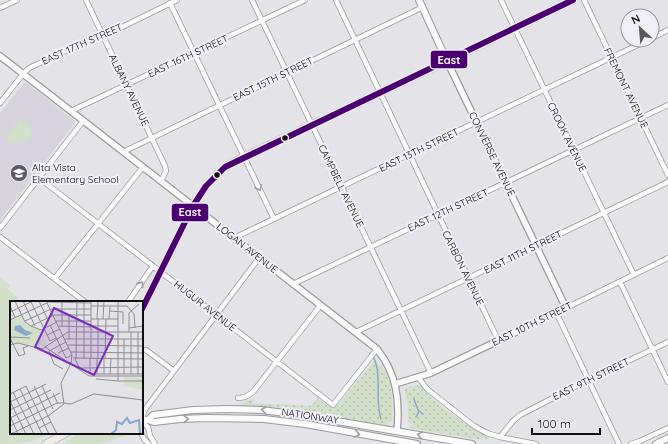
<svg xmlns="http://www.w3.org/2000/svg" width="668" height="444" font-family="Quicksand,sans-serif">
	<style>
		.built { fill: #d7d4de }
		.grass { fill: url(#grass-dots) }
		.park { fill: #d2e0ca }
		.lines { fill: none; stroke-linecap: round; stroke-linejoin: round }
		.stream { stroke: #8ba6c8; stroke-width: 1.5 }
		.minor-casing { stroke: #9a999d; stroke-width: 6 }
		.tertiary-casing { stroke: #9a999d; stroke-width: 8 }
		.secondary-casing { stroke: #9a999d; stroke-width: 8 }
		.primary-casing { stroke: #c1c0c3; stroke-width: 9 }
		.minor { stroke: #fbfbfc; stroke-width: 4.5 }
		.tertiary { stroke: #fbfbfc; stroke-width: 5.5 }
		.secondary { stroke: #fbfbfc; stroke-width: 6 }
		.primary { stroke: #f0ece6; stroke-width: 7 }
		.bus-1-casing { stroke: #f0eef7; stroke-width: 9 }
		.bus-1 { stroke: #4b0072; stroke-width: 6 }
		.oneway { stroke: #9d9d9e }
		.bus-dot { fill: #0f0f12; stroke: #f0eef7; stroke-width: 1.5 }
		.labels { text-anchor: middle; dominant-baseline: central; stroke-width: 4; stroke-linejoin: round; paint-order: stroke }
		.street-label { font-size: 10px; fill: #0f0f12; stroke: #f0eef7 }
		.poi-label { font-size: 10px; fill: #0f0f12; stroke: #f0eef7; text-anchor: start }
		.inset-river { fill: none; stroke: #8ba6c8; stroke-width: 2 }
		.inset-road { fill: none; stroke: #8f8e92; stroke-width: 1 }
		.view { fill: #7b2cbf; fill-opacity: 0.15; stroke: #7b2cbf; stroke-width: 2 }
		.inset-edge { fill: none; stroke: #0f0f12; stroke-width: 2 }
		.line-badge { stroke: #f0eef7; stroke-width: 1.5 }
		.badge-label { font-size: 11px; text-anchor: middle; font-weight: bold; fill: #fff }
	</style>
	<defs>
		<pattern id="grass-dots" width="8" height="8" patternUnits="userSpaceOnUse"><rect width="8" height="8" fill="#d2e0ca"/><path d="M2 2h.1M6 6h.1" fill="none" stroke="#b3bfac" stroke-width="1.8" stroke-linecap="round"/></pattern>
	</defs>
	<rect width="100%" height="100%" fill="#e4e3e8"/>
	<!-- built -->
	<path class="built" d="M24 83 28 84 75 121V123L0 220V113Z"/>
	<!-- grass -->
	<path class="grass" d="M375 360 379 366 381 365C394 384 393 401 392 422L389 421 386 426 267 407 235 406 236 405 241 404 254 398 252 404H281L311 406 318 398C325 404 331 410 339 404Z
		M416 385 421 386C428 400 474 431 490 436L487 439 483 438 482 440 409 428 413 425 408 422V406L405 390 408 387Z"/>
	<!-- park -->
	<path class="park" d="M20 119C27 124 37 132 28 140L8 144 7 135Z
		M0 278 10 285 8 289 18 298 20 302H11V433H50C34 443 19 444 0 444Z
		M78 433H131L110 441 97 444H64Z"/>
	<g class="lines">
		<!-- stream -->
		<path class="stream" d="M370 353C384 366 374 401 381 419
			M414 399 418 410 423 414
			M416 417 419 411"/>
		<defs>
			<path id="minor" d="M86 0 165 166 166 171 161 181
				M252 0 431 373
				M336 0 498 340
				M501 0 634 275
				M584 0 668 175
				M170 3 274 219
				M0 8 17 0
				M652 38 668 30
				M0 103 23 74 29 68 102 34 110 33 177 0
				M71 111 305 0
				M123 152 423 7
				M39 178 333 405 377 349
				M0 228 83 121
				M0 237 85 302
				M234 238 648 40
				M55 278 143 167
				M620 282 668 382
				M293 284 668 105
				M128 302 153 266
				M566 308 668 258
				M556 312 619 444
				M356 332 668 182
				M146 350 174 371
				M418 377 427 389 474 426 487 433 500 437 536 444
				M238 398 245 397 253 392 320 306
				M141 433 144 439 149 444
				M500 437 513 421 520 415 588 380 668 342
				M155 444 150 436 148 427 144 424 143 414 146 408 259 258
				M631 444 640 441 668 428"/>
			<path id="tertiary" d="M0 56 377 349C397 374 400 401 397 431
				M395 384 431 373 566 308 447 61"/>
			<path id="secondary" d="M419 0 447 61
				M148 420 154 422 180 419 206 418 264 419 305 424 417 444
				M142 421 148 420 153 415 193 410 228 409 261 410 301 415 472 444
				M656 444 668 438"/>
			<path id="primary" d="M142 309 193 206 206 186 225 167 244 157 447 61 573 0
				M46 444 66 433"/>
		</defs>
		<!-- minor casing -->
		<use href="#minor" class="minor-casing"/>
		<!-- tertiary casing -->
		<use href="#tertiary" class="tertiary-casing"/>
		<!-- secondary casing -->
		<use href="#secondary" class="secondary-casing"/>
		<!-- primary casing -->
		<use href="#primary" class="primary-casing"/>
		<!-- minor -->
		<use href="#minor" class="minor"/>
		<!-- tertiary -->
		<use href="#tertiary" class="tertiary"/>
		<!-- secondary -->
		<use href="#secondary" class="secondary"/>
		<!-- primary -->
		<use href="#primary" class="primary"/>
		<defs>
			<path id="bus-1" d="M142 309 193 206 206 186 225 167 573 0"/>
		</defs>
		<!-- bus-1 casing -->
		<use href="#bus-1" class="bus-1-casing"/>
		<!-- bus-1 -->
		<use href="#bus-1" class="bus-1"/>
	</g>
	<!-- one-way arrows -->
	<defs><path id="oneway-chevron" d="M-2-3.5L2.5 0L-2 3.5" fill="none" stroke-width="1.6" stroke-linecap="round" stroke-linejoin="round"/></defs>
	<g class="oneway">
		<use href="#oneway-chevron" transform="translate(259 188) rotate(65)"/>
		<use href="#oneway-chevron" transform="translate(141 284) rotate(-55)"/>
		<use href="#oneway-chevron" transform="translate(264 410) rotate(-175)"/>
		<use href="#oneway-chevron" transform="translate(186 419) rotate(-3)"/>
		<use href="#oneway-chevron" transform="translate(357 434) rotate(10)"/>
		<use href="#oneway-chevron" transform="translate(420 435) rotate(-170)"/>
	</g>
	<!-- icons -->
	<defs>
		<symbol id="school-disc" viewBox="-11 -11 22 22"><circle r="9.5" fill="#5a595d" stroke="#f0eef7"/><path d="M0-5L7-2L0 1L-7-2ZM-4 1L0 2.5L4 1V4Q0 6-4 4Z" fill="#fff"/></symbol>
	</defs>
	<g fill-rule="evenodd">
		<use href="#school-disc" x="9" y="163" width="20" height="20"/>
	</g>
	<!-- markers -->
	<g class="bus-dot">
		<circle cx="285" cy="138" r="3.5"/>
		<circle cx="217" cy="175" r="3.5"/>
	</g>
	<g class="labels">
		<!-- street labels -->
		<g class="street-label">
			<text transform="translate(82 44) rotate(-24)">EAST 17TH STREET</text>
			<text transform="translate(188 56) rotate(-25)">EAST 16TH STREET</text>
			<text transform="translate(273 79) rotate(-26)">EAST 15TH STREET</text>
			<text transform="translate(626 88) rotate(64)">FREMONT AVENUE</text>
			<text transform="translate(129 90) rotate(64)">ALBANY AVENUE</text>
			<text transform="translate(567 137) rotate(64)">CROOK AVENUE</text>
			<text transform="translate(419 150) rotate(-26)">EAST 13TH STREET</text>
			<text transform="translate(492 154) rotate(64)">CONVERSE AVENUE</text>
			<text transform="translate(341 186) rotate(64)">CAMPBELL AVENUE</text>
			<text transform="translate(448 210) rotate(-25)">EAST 12TH STREET</text>
			<text transform="translate(247 248) rotate(38)">LOGAN AVENUE</text>
			<text transform="translate(523 252) rotate(-26)">EAST 11TH STREET</text>
			<text transform="translate(463 268) rotate(64)">CARBON AVENUE</text>
			<text transform="translate(205 306) rotate(38)">HUGUR AVENUE</text>
			<text transform="translate(532 324) rotate(-26)">EAST 10TH STREET</text>
			<text transform="translate(591 379) rotate(-26)">EAST 9TH STREET</text>
			<text transform="translate(310 416) rotate(9)">NATIONWAY</text>
		</g>
		<!-- poi labels -->
		<g class="poi-label">
			<text x="32" y="167">Alta Vista<tspan x="32" dy="12">Elementary School</tspan></text>
		</g>
	</g>
	<!-- overview -->
	<g transform="translate(10 301)">
		<rect width="133" height="133" fill="#e4e3e8"/>
		<path d="M11 14 16 23 31 30 37 44 35 46 3 42 0 36V20ZM114 76 133 77V89L114 85Z" fill="#d2e0ca"/>
		<path d="M10 24 15 29 23 32 16 35 4 29 5 25Z" fill="#8ba6c8"/>
		<path class="inset-river" d="M101 133 106 129 107 121 112 123 117 117 120 122 129 119 130 133"/>
		<path class="inset-road" d="M5 0 15 21 21 25 31 29 47 21M13 0 25 25M29 0 37 17M21 1 40 40 46 37M40 1 81 2M37 2 62 54 61 62M0 5 5 16M81 5H117M117 5 124 13 125 27M100 10 113 11V23M0 11 23 0M81 18H108M87 18 88 0M93 18 94 0M99 18 100 5M0 19 41 0M15 20 41 8H81M46 20H81M40 24 56 57 62 54M21 25 44 14H81M49 25 81 26M81 25H108M52 26V1M119 27 133 25M81 31V0M119 31V12L129 3M37 34 50 28M0 36 20 37M0 37 9 55 15 53 13 47 18 45M55 38H133M59 38V14M0 44 8 42 32 48 58 31H133M58 44 133 45M35 46 79 75H133M39 50 44 63 53 68M39 50 56 41M61 51 133 52M48 52 59 47M63 57 133 58M65 58 69 66 80 73H133M66 58 67 0M74 58V0M81 58V31M88 58V18M95 58 96 18M70 67 133 66M80 73V58M87 73V58M94 73V58M100 73 101 58M114 73V38M121 73V31M128 73V31M86 78 108 80M108 80V0M108 80H132M32 85 43 108M10 88 32 133M3 91 24 133M43 92 48 103M0 93 16 85 39 133M0 100 16 133M0 101 36 83M54 102 61 103 84 93 133 99M0 109 41 89M0 117 50 92M1 117 8 133M0 125 47 102H54M29 127 41 121M1 133 38 115 24 85M47 133 38 115 54 103 51 82 61 62"/>
		<path class="view" d="M44 7 103 35 84 74 25 46Z"/>
		<rect width="133" height="133" class="inset-edge"/>
	</g>
	<g class="line-badge">
		<rect x="430" y="50" width="38" height="19" rx="4" fill="#4b0072"/>
		<rect x="171" y="203" width="38" height="19" rx="4" fill="#4b0072"/>
	</g>
	<g class="badge-label">
		<text x="449" y="64">East</text>
		<text x="190" y="216">East</text>
	</g>
	<!-- north arrow -->
	<g transform="translate(640 28) rotate(334)"><circle r="19" fill="#f0eef7" stroke="#96959b"/>
	<path d="M0-3L7 15L0 10L-7 15Z" fill="#5a595d"/>
	<text y="-6" font-size="11" font-weight="bold" text-anchor="middle" fill="#0f0f12">N</text>
	</g>
	<!-- scale -->
	<path d="M532 428v6h68v-6" fill="none" stroke="#0f0f12" stroke-width="2"/>
	<text x="538" y="428" font-size="12" fill="#0f0f12" stroke="#f0eef7" stroke-width="3" paint-order="stroke">100 m</text>
</svg>
